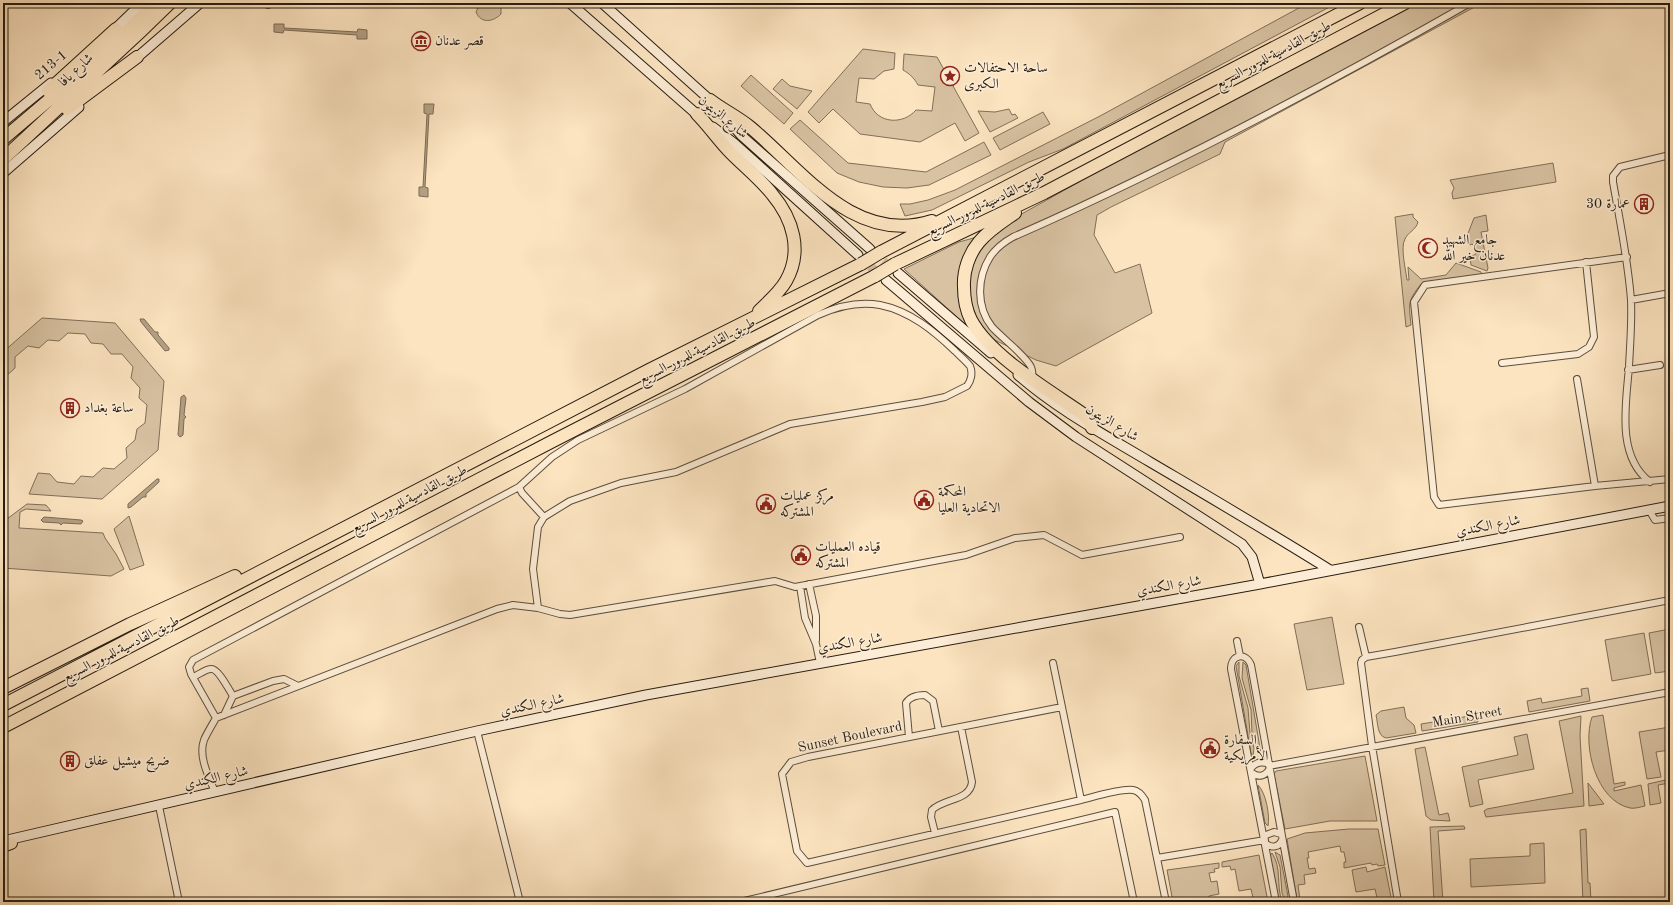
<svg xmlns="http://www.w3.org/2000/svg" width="1673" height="905" font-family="'Old Standard TT',Amiri,serif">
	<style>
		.green { fill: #d8c2a2; stroke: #806f59 }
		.water { fill: #b4a084; stroke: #7c6b56 }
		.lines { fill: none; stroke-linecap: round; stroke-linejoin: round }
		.secondary-tunnel { stroke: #d1bc9d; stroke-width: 9; stroke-dasharray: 9 4.5; stroke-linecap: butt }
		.street-casing { stroke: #5c4e3c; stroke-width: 8 }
		.secondary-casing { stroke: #271c10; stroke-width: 11 }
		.highway-casing { stroke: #271c10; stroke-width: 14 }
		.street { stroke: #fdedd6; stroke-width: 6 }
		.secondary { stroke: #fdedd6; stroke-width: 9 }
		.highway { stroke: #fce4c0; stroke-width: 12 }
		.highway-bridge-casing { stroke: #271c10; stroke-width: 14; stroke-linecap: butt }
		.highway-bridge { stroke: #fce4c0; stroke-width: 12 }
		.labels { text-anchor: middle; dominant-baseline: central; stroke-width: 3; stroke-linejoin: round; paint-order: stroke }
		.poi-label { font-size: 14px; fill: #271c10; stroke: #fdedd6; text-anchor: start }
		.street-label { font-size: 14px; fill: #271c10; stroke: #fdedd6 }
	</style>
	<rect width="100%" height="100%" fill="#fce4c0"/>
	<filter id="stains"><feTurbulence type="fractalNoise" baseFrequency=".005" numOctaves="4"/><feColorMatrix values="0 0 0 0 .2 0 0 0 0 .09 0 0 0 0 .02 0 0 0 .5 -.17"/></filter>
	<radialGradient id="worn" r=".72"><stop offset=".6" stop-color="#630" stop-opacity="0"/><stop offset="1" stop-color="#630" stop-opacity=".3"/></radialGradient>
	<!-- green -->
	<path class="green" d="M472 3H497L501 7V14C493 22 481 24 476 12L478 8 474 7Z
		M1308 3H1337L1063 149 1029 162 932 210 905 216 900 204H910L928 200 955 190 1100 116Z
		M1413 3H1482L1225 142 1220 154 1111 207 1097 215 1094 235 1115 273 1140 264 1152 313 1056 366 1036 360 968 327 904 269 959 242 988 234 1002 225 1111 164Z
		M863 49 895 53 894 69 884 71 874 79 859 78 856 102 870 104C878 124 903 125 916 110L932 111 935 87 918 85C914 78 910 74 903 70L904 54 937 57 979 133 965 141 955 123 920 142 860 134 833 109 819 123 808 112Z
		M751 75 793 113 784 124 741 86Z
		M782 79 790 86 812 91 797 109 773 89Z
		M1009 109 1012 115 1015 114 1018 118 990 132 978 111 995 112Z
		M1043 112 1050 124 1000 150 993 138Z
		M800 120 848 163 926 172 984 142 991 155 929 185 907 188 883 187 859 182 837 173 790 129Z
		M1553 163 1556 182 1453 199 1452 193 1454 188 1450 180Z
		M1413 214V217L1418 222C1416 230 1408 232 1405 239 1400 247 1406 271 1407 280H1409L1408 267 1421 279 1446 275 1456 263 1481 272 1482 275 1421 284C1407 302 1409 303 1411 325L1406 327 1395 217Z
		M1486 215 1488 231 1481 232 1488 268 1487 271 1471 265 1470 257 1476 254V248L1472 244 1470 245 1467 236 1474 218Z
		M42 318 115 323 164 381 158 450 102 499 29 494 38 473 50 474 57 482 74 484 81 476 93 477 103 468 114 469 127 458 126 448 135 440 137 429 145 423 147 405 139 398 140 388 131 378 133 367 122 354H111L103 344 91 343 85 334 68 333 59 341 48 340 39 348 28 346 15 357V368L5 377 3 388V352Z
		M27 504 46 505 51 511 26 509 20 512 19 528 103 533 105 538 116 554 124 569 111 576 3 568V522Z
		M129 516 144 565 130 570 114 529Z
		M1332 617 1344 684 1307 690 1294 624Z
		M1670 629V671L1655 673 1649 633Z
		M1644 633 1651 674 1612 681 1605 640Z
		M1239 662V676L1248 708 1250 733 1254 748 1253 756 1251 753 1236 666Z
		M1243 662 1246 665 1261 754 1257 749 1252 733 1251 710 1242 678Z
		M1588 688 1590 701 1529 712 1527 701 1541 698 1542 703 1582 696 1581 689Z
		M1404 707 1406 718 1414 725 1416 733 1386 738C1377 736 1378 723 1376 715L1381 711Z
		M1476 715 1478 722 1422 731 1421 724Z
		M1603 715 1614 784 1625 782V785L1614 788V791L1641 785 1645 806C1640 807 1634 809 1630 808 1596 801 1582 745 1592 717Z
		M1581 716 1580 736 1584 806 1486 817 1484 811 1487 809 1573 793 1559 721Z
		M1670 727V750L1656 752 1661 777 1647 779 1639 732Z
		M1527 734 1534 769 1478 780 1483 804 1470 807 1462 767 1518 755 1514 737Z
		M1425 747 1439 815 1448 813 1450 821 1431 820 1426 816 1415 749Z
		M1365 756 1377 821H1330L1285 829 1274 774 1276 771Z
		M1670 779V783L1658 785 1661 803 1650 805 1648 784Z
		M1588 783 1604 804 1589 806Z
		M1258 785C1266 793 1270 815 1268 826L1265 823Z
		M1464 826 1465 829 1438 831 1443 902H1434L1430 827Z
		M1349 829H1378L1385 865 1378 866 1377 864 1372 865 1371 863 1344 868V862H1346L1344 852H1341L1340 846 1308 852 1309 858H1307L1309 869 1315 868 1316 873 1304 875 1305 884 1298 885 1300 900H1297L1287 839 1305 833Z
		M1586 829 1588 883H1590L1591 902H1583L1580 830Z
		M1544 843 1545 883 1471 887 1470 859 1530 856V844Z
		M1275 852 1280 855 1288 896 1285 901 1282 893 1280 867Z
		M1272 853C1282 868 1276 885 1282 901L1278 898 1270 856Z
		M1259 855 1268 902H1257L1256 898H1253L1251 889 1239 891 1235 869 1231 870 1230 866 1222 867V862Z
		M1219 863V868L1214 869 1215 872 1209 873 1211 882 1217 881 1219 894 1209 896V902H1173L1167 870Z
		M1366 867 1367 872 1385 867 1392 902H1378L1375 889 1356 892 1352 870Z"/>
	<!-- water -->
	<path class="water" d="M274 24H284V28L357 32 358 29 367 30V39H357V35L284 30 283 33 274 32Z
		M424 104H434L433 114H429L425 187 428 188V197L419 196V187H423L427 114 424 113Z
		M140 319H144L155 332H158V335L169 348V350L165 351 141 322Z
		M184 395 186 398 184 415 186 417 184 419 183 435 180 437 178 435 181 397Z
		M157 479H159V482L146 494V497H143L131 507 128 508V504Z
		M44 517 81 520 83 521 81 524 63 523 61 525 59 523 43 522 41 520Z"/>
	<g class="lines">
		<!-- secondary-tunnel -->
		<path class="secondary-tunnel" d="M873 252 895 271
			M860 257 882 277"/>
		<defs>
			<path id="street" d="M3 4 4 3
				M268 5 275 3
				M1627 257 1425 285 1414 302 1434 497 1439 505 1595 486 1670 479
				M1631 300 1670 293
				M1502 363 1578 354 1589 347 1594 337 1586 262
				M1628 370 1660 365
				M1033 379C1032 375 1033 371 1031 367 1026 356 1001 337 992 327 976 307 977 278 990 257 996 248 1004 242 1013 237 1170 168 1321 88 1470 3
				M1577 379 1595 486
				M1650 482C1616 456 1626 404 1629 367 1630 345 1632 323 1631 300 1628 260 1620 222 1613 182V176L1620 167 1670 155
				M519 487 552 457 578 440 685 389 818 315C838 306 858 301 880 305 910 311 934 331 955 351 960 356 966 361 970 366 973 373 971 381 967 386L945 397 922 402 790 424 676 472 621 483 570 501 544 517 538 527 533 569 538 608 560 614 570 615 775 581 795 587 966 555 1015 538 1044 535 1082 555 1180 537
				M1649 510 1655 520 1670 518
				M809 584 816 616V640
				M800 586 805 618 816 644 820 663
				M538 608 513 605 497 609 216 718 191 674 189 667 193 660 519 487 522 493 544 517
				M1359 627 1366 657
				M1237 641 1240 656
				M1053 663 1062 707
				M193 677C198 675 206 669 211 669 218 668 229 690 233 696L224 715
				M233 696 273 681 284 679 298 686
				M477 731 520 902
				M909 737 906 703C910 696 918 695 925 695L933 701 939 731
				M1269 766 1670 692
				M1251 768C1256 762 1262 761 1269 764
				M1252 773C1259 778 1266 776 1270 768
				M215 792C209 777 198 757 204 740 207 733 212 725 216 718
				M1081 800 1062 707 808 757 791 762 782 774 797 851 807 863 1081 800C1093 797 1122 788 1133 790 1139 791 1142 795 1145 800L1166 902
				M159 806 179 902
				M935 833 931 817 932 810C944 798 970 801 972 782L961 727
				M1264 839 1266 835 1274 832 1281 834
				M1265 843C1272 849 1279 847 1282 840
				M1157 858 1265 840
				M740 902 1115 812 1134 902
				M1276 902 1231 669C1231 654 1246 652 1251 665L1294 902
				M1398 902 1372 746 1361 663 1362 660 1366 657 1395 652 1670 600"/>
			<path id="secondary" d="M570 3 701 118
				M602 3 710 100 742 136 870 249
				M112 32 142 3
				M133 61 200 3
				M3 122 51 83
				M713 127 734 143 858 255
				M3 173 79 107
				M898 273 991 353
				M886 280 1029 402 1076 437 1242 544 1252 557 1260 584
				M1018 375C1058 410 1105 435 1150 462 1211 498 1271 533 1330 570
				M3 841 477 731 646 695 1260 584 1670 506"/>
			<path id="highway" d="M48 91 116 29
				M710 100C723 110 738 117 750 127 802 170 854 246 932 221
				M67 109 137 57
				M697 114C709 126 719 141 731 153 745 167 760 179 772 194 793 219 803 251 786 281 779 293 768 302 759 311
				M3 139 103 54 156 3
				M3 159 141 31 170 3
				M1015 213C1002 222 989 230 979 242 969 254 963 271 964 287 964 298 966 310 971 320 990 356 1050 391 1083 414L1089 421 1092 428
				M881 252 1360 3
				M895 264 1044 193 1405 3
				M3 688 130 624 235 576
				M3 705 649 370 861 264
				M3 727 553 441 875 276
				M3 846 11 843"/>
		</defs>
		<!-- street casing -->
		<use href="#street" class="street-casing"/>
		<!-- secondary casing -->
		<use href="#secondary" class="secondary-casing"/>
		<!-- highway casing -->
		<use href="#highway" class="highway-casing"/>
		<!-- street -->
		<use href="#street" class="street"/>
		<!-- secondary -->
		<use href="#secondary" class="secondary"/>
		<!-- highway -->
		<use href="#highway" class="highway"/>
		<defs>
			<path id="highway-bridge" d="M861 264 881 252
				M875 276 895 264"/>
		</defs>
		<!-- highway-bridge casing -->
		<use href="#highway-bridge" class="highway-bridge-casing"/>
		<!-- highway-bridge -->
		<use href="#highway-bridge" class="highway-bridge"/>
	</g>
	<!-- icons -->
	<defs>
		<symbol id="museum-ring" viewBox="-11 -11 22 22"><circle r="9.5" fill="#fdedd6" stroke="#8f2418" stroke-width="1.5"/><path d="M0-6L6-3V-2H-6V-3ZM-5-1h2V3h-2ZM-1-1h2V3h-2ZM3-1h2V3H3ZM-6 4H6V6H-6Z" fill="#8f2418"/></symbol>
		<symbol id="sight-ring" viewBox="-11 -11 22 22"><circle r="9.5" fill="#fdedd6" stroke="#8f2418" stroke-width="1.5"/><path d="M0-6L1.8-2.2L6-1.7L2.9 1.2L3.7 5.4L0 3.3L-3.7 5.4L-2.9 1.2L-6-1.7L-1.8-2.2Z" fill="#8f2418"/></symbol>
		<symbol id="building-ring" viewBox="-11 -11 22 22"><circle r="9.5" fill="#fdedd6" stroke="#8f2418" stroke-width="1.5"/><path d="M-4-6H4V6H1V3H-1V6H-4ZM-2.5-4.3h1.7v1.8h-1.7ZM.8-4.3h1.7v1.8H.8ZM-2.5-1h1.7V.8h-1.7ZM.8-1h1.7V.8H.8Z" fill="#8f2418"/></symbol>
		<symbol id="mosque-ring" viewBox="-11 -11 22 22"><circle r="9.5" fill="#fdedd6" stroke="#8f2418" stroke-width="1.5"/><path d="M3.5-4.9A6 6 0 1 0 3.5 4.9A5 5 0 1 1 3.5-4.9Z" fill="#8f2418"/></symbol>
		<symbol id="civic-ring" viewBox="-11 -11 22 22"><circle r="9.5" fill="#fdedd6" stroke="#8f2418" stroke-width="1.5"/><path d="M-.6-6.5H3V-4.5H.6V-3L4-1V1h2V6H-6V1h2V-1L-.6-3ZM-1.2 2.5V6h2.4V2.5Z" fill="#8f2418"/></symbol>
	</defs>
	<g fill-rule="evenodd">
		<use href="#museum-ring" x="410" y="30" width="22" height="22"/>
		<use href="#sight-ring" x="939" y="65" width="22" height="22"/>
		<use href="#building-ring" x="1633" y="193" width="22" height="22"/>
		<use href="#mosque-ring" x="1417" y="237" width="22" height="22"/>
		<use href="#building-ring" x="59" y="397" width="22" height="22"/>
		<use href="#civic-ring" x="913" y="489" width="22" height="22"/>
		<use href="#civic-ring" x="755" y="493" width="22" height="22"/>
		<use href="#civic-ring" x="790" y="544" width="22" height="22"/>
		<use href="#civic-ring" x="1199" y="737" width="22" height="22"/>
		<use href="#building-ring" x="59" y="750" width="22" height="22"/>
	</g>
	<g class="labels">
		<!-- poi labels -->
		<g class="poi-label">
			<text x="435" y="41">قصر عدنان</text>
			<text x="964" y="68">ساحة الاحتفالات<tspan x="964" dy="16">الكبرى</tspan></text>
			<text x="1630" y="204" text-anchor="end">عمارة 30</text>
			<text x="1442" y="240">جامع الشهيد<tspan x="1442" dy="16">عدنان خير الله</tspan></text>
			<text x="84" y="408">ساعة بغداد</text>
			<text x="938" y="492">المحكمة<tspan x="938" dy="16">الاتحادية العليا</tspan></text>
			<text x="780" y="496">مركز عمليات<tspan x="780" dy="16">المشتركه</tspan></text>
			<text x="815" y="547">قياده العمليات<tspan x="815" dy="16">المشتركه</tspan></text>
			<text x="1224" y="740">السفارة<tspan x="1224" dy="16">الأمريكية</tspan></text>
			<text x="84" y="761">ضريح ميشيل عفلق</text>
		</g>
		<!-- street labels -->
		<g class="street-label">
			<text transform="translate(1273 55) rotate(-28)">طريق القادسية للمرور السريع</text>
			<text transform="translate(51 65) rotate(-40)">213-1</text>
			<text transform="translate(76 70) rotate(-43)">شارع يافا</text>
			<text transform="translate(723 117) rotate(39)">شارع الزيتون</text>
			<text transform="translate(986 204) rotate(-26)">طريق القادسية للمرور السريع</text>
			<text transform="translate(697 351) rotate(-27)">طريق القادسية للمرور السريع</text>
			<text transform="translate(1112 423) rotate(31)">شارع الزيتون</text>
			<text transform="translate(409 499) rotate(-28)">طريق القادسية للمرور السريع</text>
			<text transform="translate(1488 526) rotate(-11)">شارع الكندي</text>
			<text transform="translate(1169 586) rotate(-10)">شارع الكندي</text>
			<text transform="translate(850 643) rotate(-10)">شارع الكندي</text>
			<text transform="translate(121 649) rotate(-27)">طريق القادسية للمرور السريع</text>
			<text transform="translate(532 705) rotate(-12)">شارع الكندي</text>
			<text transform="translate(1467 717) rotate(-10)">Main Street</text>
			<text transform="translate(850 737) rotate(-12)">Sunset Boulevard</text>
			<text transform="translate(216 778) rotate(-13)">شارع الكندي</text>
		</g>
	</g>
	<!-- margin -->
	<rect width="1673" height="905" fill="none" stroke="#fce4c0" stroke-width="16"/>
	<rect x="4" y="4" width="1665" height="897" fill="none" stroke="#271c10" stroke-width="2"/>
	<rect x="8" y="8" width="1657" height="889" fill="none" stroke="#271c10"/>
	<rect width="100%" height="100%" filter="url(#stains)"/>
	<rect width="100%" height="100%" fill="url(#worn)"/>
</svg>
